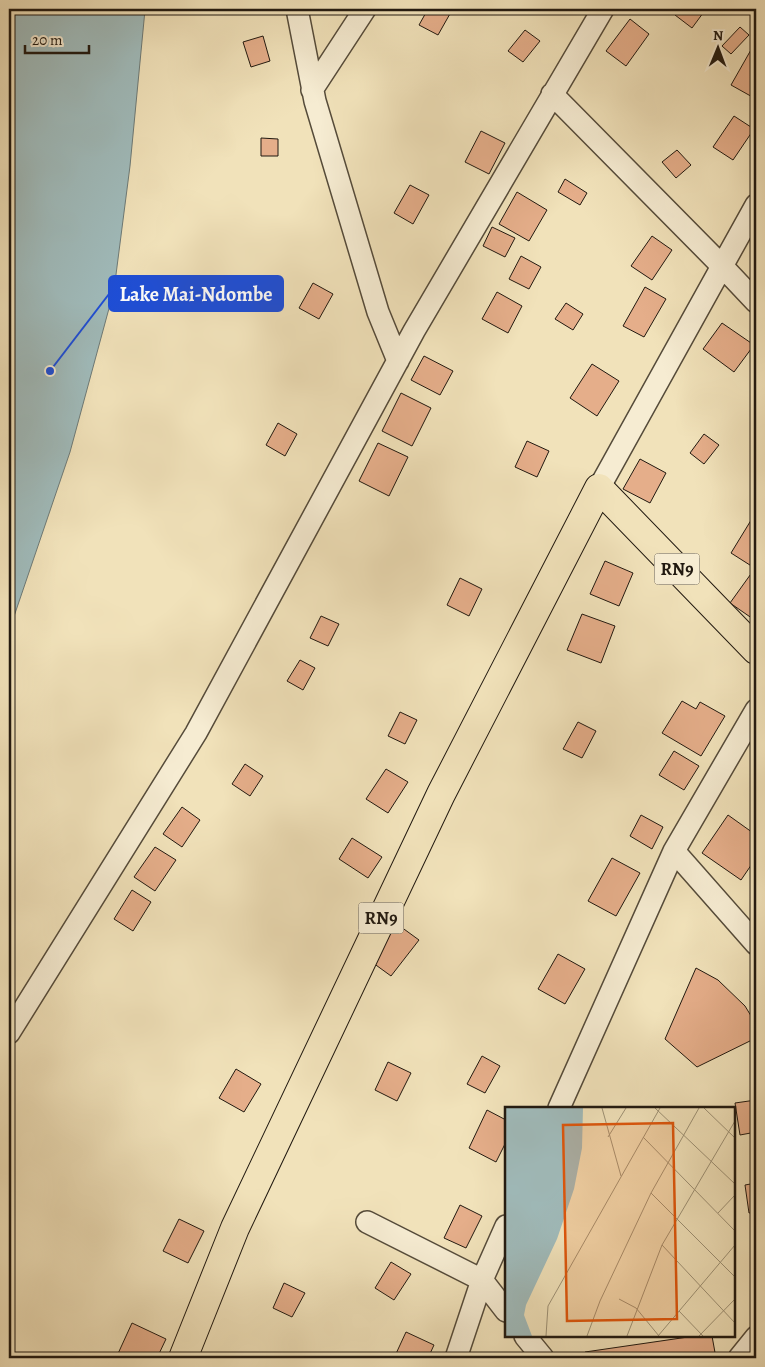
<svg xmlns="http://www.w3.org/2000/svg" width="765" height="1367" font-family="Alegreya,serif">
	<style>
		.water { fill: #a0bbbb; stroke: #6d7a77 }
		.building { fill: #e5ae8a; stroke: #211910 }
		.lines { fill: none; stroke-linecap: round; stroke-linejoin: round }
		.street-casing { stroke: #554b3a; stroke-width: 24 }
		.primary-casing { stroke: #211910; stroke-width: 30 }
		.street { stroke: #f6ecd2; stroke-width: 21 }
		.primary { stroke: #f1e2ba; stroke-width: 28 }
		.labels { text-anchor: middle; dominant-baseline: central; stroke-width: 4; stroke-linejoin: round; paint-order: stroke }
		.shield { fill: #f6ecd2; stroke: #61584a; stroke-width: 1 }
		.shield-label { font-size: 18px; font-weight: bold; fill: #211910 }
		.inset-road { fill: none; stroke: #9e9276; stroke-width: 1 }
		.view { fill: #de560c; fill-opacity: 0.15; stroke: #de560c; stroke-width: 2.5 }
		.inset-edge { fill: none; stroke: #211910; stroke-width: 2.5 }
		.leader { fill: none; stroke: #1d4ed8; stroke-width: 2 }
		.callout-dot { fill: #1d4ed8; stroke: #f6ecd2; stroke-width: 2 }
		.callout { fill: #1d4ed8; stroke: #1d4ed8; stroke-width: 2 }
		.callout-label { font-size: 20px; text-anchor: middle; font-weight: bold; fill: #fff }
	</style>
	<rect width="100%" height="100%" fill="#f1e2ba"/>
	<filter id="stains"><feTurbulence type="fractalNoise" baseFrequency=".004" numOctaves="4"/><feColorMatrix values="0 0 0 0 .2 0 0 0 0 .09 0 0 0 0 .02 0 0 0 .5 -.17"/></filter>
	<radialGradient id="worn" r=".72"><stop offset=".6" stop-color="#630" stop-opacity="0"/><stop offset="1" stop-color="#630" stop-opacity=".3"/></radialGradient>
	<!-- water -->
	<path class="water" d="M9 9H145V10L130 166 114 290 70 452 9 631Z"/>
	<!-- building -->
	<path class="building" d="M428 9H444L451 12 438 35 419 25Z
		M680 9H706L692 28 675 15Z
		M630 19 649 34 626 66 606 51Z
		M740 27 749 35 731 54 722 46Z
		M525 30 540 41 523 62 508 51Z
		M263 36 270 61 251 67 243 42Z
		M756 41V99L731 85Z
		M734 116 754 129 733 160 713 147Z
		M481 131 505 143 489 174 465 162Z
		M261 138 278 139V156H261Z
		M677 150 691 165 676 178 662 162Z
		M565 179 587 193 580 205 558 192Z
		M410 185 429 195 413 224 394 213Z
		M517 192 547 210 529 241 499 224Z
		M492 227 515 238 505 257 483 246Z
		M652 236 672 250 652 280 631 266Z
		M521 256 541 267 529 289 509 279Z
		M313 283 333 294 319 319 299 308Z
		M645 287 666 299 644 337 623 326Z
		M497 292 522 306 508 333 482 319Z
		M566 303 583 314 573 330 555 319Z
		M722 323 754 345 734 372 703 349Z
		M424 356 453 371 440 395 411 380Z
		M592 364 619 381 597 416 570 398Z
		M401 393 431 408 412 446 382 431Z
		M278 423 297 434 285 456 266 445Z
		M704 434 719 445 704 464 690 453Z
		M527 441 549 451 537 477 515 467Z
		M378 443 408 457 389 496 359 481Z
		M640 459 666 473 650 503 623 489Z
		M753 517 756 519V562L753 567 731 553Z
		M605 561 633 573 619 606 590 594Z
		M753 571 756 574V621L730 603Z
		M460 578 482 589 469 616 447 605Z
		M582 614 615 626 601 663 567 650Z
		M321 616 339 624 328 646 310 638Z
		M300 660 315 668 303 690 287 681Z
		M682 701 696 709 700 702 725 716 701 756 662 733Z
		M400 712 417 720 405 744 388 736Z
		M578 722 596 731 582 758 563 749Z
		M674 751 699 766 684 790 659 775Z
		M245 764 263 776 250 796 232 784Z
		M386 769 408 782 388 813 366 799Z
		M182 807 200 820 182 847 163 834Z
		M641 815 663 827 652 849 630 836Z
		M728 815 756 835V858L741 880 702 853Z
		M352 838 382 857 368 878 339 859Z
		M155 847 176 860 155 891 134 877Z
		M612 858 640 873 616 916 588 901Z
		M132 890 151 902 133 931 114 919Z
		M397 924 419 940 391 976 369 960Z
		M558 954 585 969 565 1004 538 989Z
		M696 968 718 980 745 1006 756 1024V1038L697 1067 665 1039Z
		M482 1056 500 1066 485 1093 467 1084Z
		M388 1062 411 1073 397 1101 375 1090Z
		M236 1069 261 1084 244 1112 219 1098Z
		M756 1100V1132L740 1135 735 1103Z
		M487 1110 506 1120V1142L496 1162 469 1148Z
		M756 1183V1212L749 1213 745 1185Z
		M460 1205 482 1216 466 1248 444 1238Z
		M179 1219 204 1231 188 1263 163 1251Z
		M391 1262 411 1274 394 1300 375 1288Z
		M284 1283 305 1293 292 1317 273 1308Z
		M132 1323 166 1339 157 1358H116Z
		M406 1332 434 1345 428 1358H394Z
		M695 1336H712L716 1358H585V1352Z"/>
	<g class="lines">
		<defs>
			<path id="street" d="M297 9 315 101 378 312 398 361
				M312 90 365 9
				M552 94 722 266 756 302
				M599 488 756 205
				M674 851 756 944
				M9 1033 196 733 414 331 603 9
				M559 1108 674 851 756 710
				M367 1222 482 1280 506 1311
				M525 1336 543 1358
				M456 1358 482 1280 506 1226
				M739 1358 756 1337"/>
			<path id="primary" d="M183 1358 235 1228 441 794 599 488 756 650"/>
		</defs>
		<!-- street casing -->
		<use href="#street" class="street-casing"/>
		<!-- primary casing -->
		<use href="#primary" class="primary-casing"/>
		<!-- street -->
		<use href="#street" class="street"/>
		<!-- primary -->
		<use href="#primary" class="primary"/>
	</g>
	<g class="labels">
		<!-- shield labels -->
		<g class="shield">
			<rect x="654.5" y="553.5" width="45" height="31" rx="4"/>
			<rect x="358.5" y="902.5" width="45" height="31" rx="4"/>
		</g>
		<g class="shield-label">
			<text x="677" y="569">RN9</text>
			<text x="381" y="918">RN9</text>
		</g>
	</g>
	<!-- overview -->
	<g transform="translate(505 1107)">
		<rect width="230" height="230" fill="#f1e2ba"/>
		<path d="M0 1H78L77 41 69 82 52 132 21 198 19 208 27 229H0Z" fill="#a0bbbb"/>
		<path class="inset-road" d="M97 1 116 69M150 1 230 77M199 1 230 31M103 30 121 1M138 30 230 124M146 86 194 1M213 106 230 88M157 138 230 216M114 192 131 201 154 229M174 204 198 229M41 229 43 199 155 1M82 229 95 194 146 86 230 170M122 229 157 138 230 14M153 229 230 138M194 229 230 192"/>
		<path class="view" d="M168 16 172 212 62 214 58 18Z"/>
		<rect width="230" height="230" class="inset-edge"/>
	</g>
	<!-- callouts -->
	<path class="leader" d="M50 371L109 294"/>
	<circle class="callout-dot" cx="50" cy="371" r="5"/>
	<rect class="callout" x="109" y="276" width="174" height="35" rx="5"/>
	<g class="callout-label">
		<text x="196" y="301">Lake Mai-Ndombe</text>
	</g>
	<!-- margin -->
	<rect width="765" height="1367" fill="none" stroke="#f1e2ba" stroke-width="30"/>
	<rect x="10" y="10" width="745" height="1347" fill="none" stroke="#211910" stroke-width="2.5"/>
	<rect x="15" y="15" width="735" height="1337" fill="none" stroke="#211910"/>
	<!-- north arrow -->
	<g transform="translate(718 48) rotate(1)" stroke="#f6ecd2" stroke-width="4" paint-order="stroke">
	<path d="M0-4L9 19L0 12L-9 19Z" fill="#211910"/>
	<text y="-8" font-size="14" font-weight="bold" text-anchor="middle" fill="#211910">N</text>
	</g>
	<!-- scale -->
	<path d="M25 45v8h64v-8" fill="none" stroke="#211910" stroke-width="2.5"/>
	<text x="32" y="45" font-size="15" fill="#211910" stroke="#f6ecd2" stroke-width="4" paint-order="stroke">20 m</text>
	<rect width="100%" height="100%" filter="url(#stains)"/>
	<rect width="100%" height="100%" fill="url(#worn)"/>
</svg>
